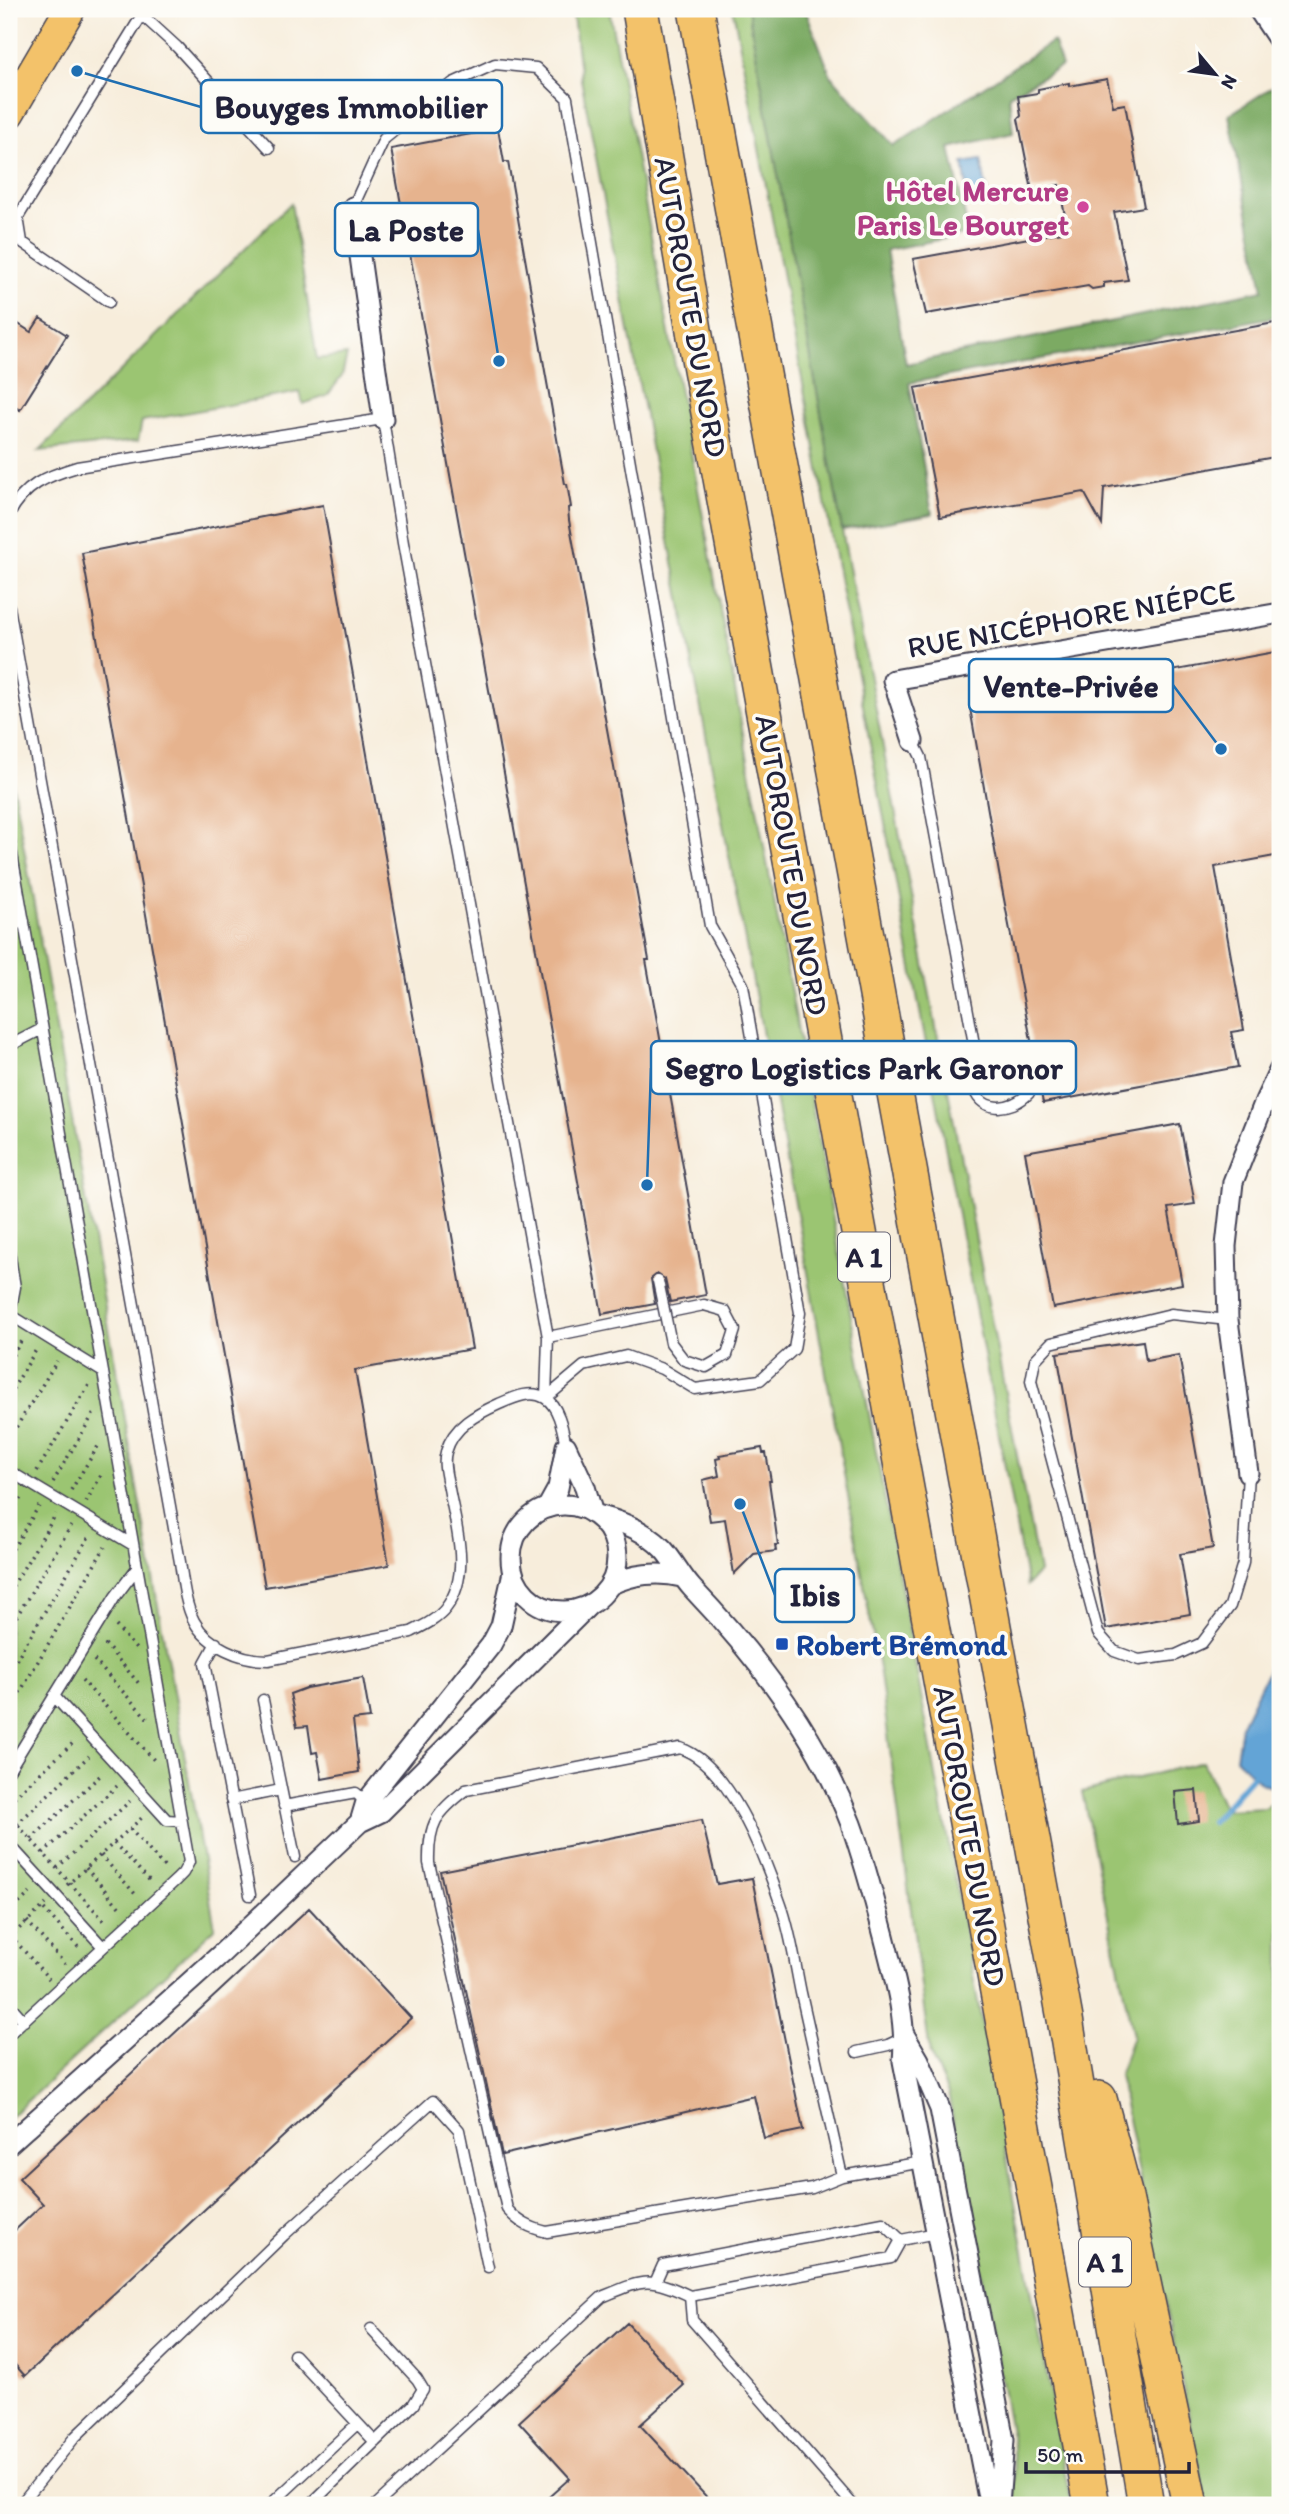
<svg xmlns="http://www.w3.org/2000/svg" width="1289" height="2514" font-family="Itim,sans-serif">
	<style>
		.green { fill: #9bc572; stroke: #5e7456; stroke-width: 2 }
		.forest { fill: #7caa64; stroke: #4f6650; stroke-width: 2 }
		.water { fill: #63a4d6; stroke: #426388; stroke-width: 2 }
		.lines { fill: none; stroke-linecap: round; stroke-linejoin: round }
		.stream { stroke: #63a4d6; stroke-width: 6 }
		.building { fill: #e6b38e }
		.lane-casing { stroke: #424053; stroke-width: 13 }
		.street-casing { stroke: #424053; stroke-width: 23 }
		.primary-casing { stroke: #424053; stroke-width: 33 }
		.highway-casing { stroke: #424053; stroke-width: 38 }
		.path { stroke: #424053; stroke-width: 3.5; stroke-dasharray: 2 5; stroke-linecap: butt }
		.lane { stroke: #fff; stroke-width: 10 }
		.street { stroke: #fff; stroke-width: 19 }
		.primary { stroke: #f3c26a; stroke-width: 30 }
		.highway { stroke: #f3c26a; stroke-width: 35 }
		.lane-bridge-casing { stroke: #424053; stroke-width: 13; stroke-linecap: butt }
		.lane-bridge { stroke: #fff; stroke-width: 10 }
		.hotel-dot { fill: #d1479c; stroke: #fdfcf7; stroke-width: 2.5 }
		.transit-dot { fill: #1a4fb4; stroke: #fdfcf7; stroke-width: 2.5 }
		.labels { text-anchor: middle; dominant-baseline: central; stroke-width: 7; stroke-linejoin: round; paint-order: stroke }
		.shield { fill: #fdfcf7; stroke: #646373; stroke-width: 2 }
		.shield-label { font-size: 28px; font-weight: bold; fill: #22223b }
		.hotel-label { font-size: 30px; font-weight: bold; fill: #b23c85; stroke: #fdfcf7; text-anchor: end }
		.street-label { font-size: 30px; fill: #22223b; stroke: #fdfcf7 }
		.transit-label { font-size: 30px; font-weight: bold; fill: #164399; stroke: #fdfcf7; text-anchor: start }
		.leader { fill: none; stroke: #1f6fb2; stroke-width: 2.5 }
		.callout-dot { fill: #1f6fb2; stroke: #fdfcf7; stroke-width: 2.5 }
		.callout { fill: #fdfcf7; stroke: #1f6fb2; stroke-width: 2.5 }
		.callout-label { font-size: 32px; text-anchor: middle; font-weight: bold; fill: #22223b }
	</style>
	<rect width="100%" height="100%" fill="#fdfcf7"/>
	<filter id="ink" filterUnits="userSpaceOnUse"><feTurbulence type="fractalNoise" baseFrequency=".0143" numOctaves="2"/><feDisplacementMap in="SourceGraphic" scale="14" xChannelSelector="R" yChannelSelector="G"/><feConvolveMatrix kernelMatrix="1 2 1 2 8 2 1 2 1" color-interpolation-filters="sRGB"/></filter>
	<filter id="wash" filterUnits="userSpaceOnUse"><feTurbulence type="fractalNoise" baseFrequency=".00686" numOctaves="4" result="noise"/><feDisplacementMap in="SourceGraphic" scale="28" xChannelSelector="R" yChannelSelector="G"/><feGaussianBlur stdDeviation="1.57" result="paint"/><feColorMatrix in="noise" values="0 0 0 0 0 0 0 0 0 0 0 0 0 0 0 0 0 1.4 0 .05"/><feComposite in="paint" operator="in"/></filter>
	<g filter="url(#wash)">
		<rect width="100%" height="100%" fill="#f7eddb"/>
		<!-- green -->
		<path class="green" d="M572 9H609L1071 2505H1015L1013 2448 948 2093 930 2054 880 1674 803 1245 581 79Z
			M733 9H748L842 530 1039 1572 1027 1585Z
			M291 203 317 359 347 355 342 376 327 396 303 404 300 392 142 421 138 441 39 451Z
			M9 764 215 1928 9 2118Z
			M1203 1762 1225 1810 1265 1808 1280 1799V2505H1207L1119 2075 1133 2036 1082 1792Z"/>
		<!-- forest -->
		<path class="forest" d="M748 9H805L831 76 894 146 1053 41 1062 66 1009 95 1013 133 950 148 969 234 886 250 906 364 1263 290 1229 115 1280 82V316L909 383 932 514 842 530Z"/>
		<!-- water -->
		<path class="water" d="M981 160 989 203 970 206 963 163Z
			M1280 1646V1791L1260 1783 1236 1758 1241 1726Z"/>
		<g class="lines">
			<!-- stream -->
			<path class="stream" d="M1212 1822 1257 1771"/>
		</g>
		<g id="blocks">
			<!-- building -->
			<path class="building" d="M1107 79 1113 106 1125 104 1144 207 1114 212 1128 280 1104 283V287L1092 289 1088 286 926 314 913 259 1068 231 1059 185 1032 190 1018 119 1021 116 1018 96 1038 93V89L1069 83V86Z
				M498 129 504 162H508L565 484H567L571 507 568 508 569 520 649 960H646L706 1295 670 1302 665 1279 657 1274 651 1279 655 1304 602 1314 391 149Z
				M9 318 31 332 40 318 67 335 20 410 9 403Z
				M1280 322V456L1104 488 1102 525 1084 492 940 517 915 388Z
				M323 505 472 1349 355 1370 389 1565 265 1587 82 553Z
				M1280 651V855L1215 867 1244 1030 1231 1032 1238 1067 1043 1103 999 873 970 708Z
				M1180 1124 1195 1204 1168 1208 1182 1284 1053 1308 1025 1152Z
				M1143 1341 1146 1361 1179 1355 1213 1548 1180 1554 1190 1614 1106 1629 1057 1353Z
				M762 1448 763 1453H766L771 1481H769L778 1545H775L776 1551 754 1554 734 1574 725 1519 710 1521 703 1480 719 1476 716 1459 720 1458 719 1455Z
				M363 1678 370 1718 353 1720 359 1772 322 1779 317 1752 312 1753 308 1726 297 1727 290 1694 306 1688Z
				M1196 1790 1199 1821 1178 1824 1175 1792Z
				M702 1820 717 1884 752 1878 803 2130 764 2138 754 2096 502 2155 440 1871Z
				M309 1908 411 2018 25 2376 9 2358V2236L43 2204 19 2178Z
				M627 2323 684 2385 640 2425 714 2505H540L570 2478 519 2422Z"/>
		</g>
	</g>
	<g filter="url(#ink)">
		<use href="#blocks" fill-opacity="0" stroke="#424053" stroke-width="2"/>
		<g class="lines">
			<defs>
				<path id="lane" d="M353 207 384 139 453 83 495 64 536 68 567 98 710 926 743 985 800 1313 794 1349 760 1380 695 1389 662 1369 626 1356 584 1366 546 1398
					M109 302 22 242 18 217 142 15 177 47 269 148
					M9 515C24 485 47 476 77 467L383 419 403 543 548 1337 546 1398
					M9 607 180 1562C183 1581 185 1604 194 1621 207 1646 241 1660 268 1660L411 1632C423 1626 438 1619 446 1608 471 1575 457 1530 450 1494 448 1481 442 1465 446 1452 453 1426 477 1414 499 1404 513 1398 531 1389 545 1398 559 1406 563 1431 566 1446
					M913 741 921 757 976 1055C975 1063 971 1075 973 1083 977 1114 1011 1112 1029 1093
					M9 837 189 1862 183 1873 176 1880 9 2034
					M9 927 24 921
					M9 1046 42 1029
					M9 1251 15 1287 9 1318
					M9 1314 103 1372
					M1228 1320 1171 1314 1051 1343 1035 1360 1031 1381 1098 1633 1114 1651 1139 1660 1176 1655 1202 1643 1230 1606 1243 1563 1248 1473
					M548 1337 704 1305
					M9 1471 133 1545
					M216 1643 205 1663 250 1895
					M54 1696 167 1820 181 1821
					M263 1700 295 1857
					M9 1770 115 1597 137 1568
					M231 1800 281 1790
					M284 1806 356 1793 366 1802
					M9 1844 103 1947
					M9 2004 24 2021
					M857 2052 888 2045 905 2037
					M842 2176C828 2115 815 2054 801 1993 795 1964 791 1933 781 1905 765 1858 730 1765 680 1748L466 1790C436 1813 428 1824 429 1863L507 2209C518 2222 530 2228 547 2232L812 2188 842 2176 923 2162
					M901 2240 936 2233
					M655 2283 663 2265 883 2223 901 2240
					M690 2296 891 2258 901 2240
					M294 2355 375 2442
					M20 2505 75 2437 284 2235 433 2101 459 2130 488 2267
					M270 2505 357 2424
					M310 2505 413 2405 423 2389 417 2379 371 2329
					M376 2505 602 2297C643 2280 648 2276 690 2296L692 2320 853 2505"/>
				<path id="street" d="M1258 9 1280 42
					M353 207 383 419
					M913 741 893 680 1280 613
					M1248 1473 1228 1320 1226 1246 1233 1182 1265 1101 1280 1069
					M511 1558a53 53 0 1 1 106 0a53 53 0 1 1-106 0Z
					M547 1508 558 1488 566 1446 585 1487 593 1514
					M593 1514C618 1520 645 1530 663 1549 674 1561 681 1576 692 1588 757 1656 817 1735 851 1824 864 1860 874 1898 884 1936 894 1976 907 2019 903 2061L987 2493 995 2505
					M610 1585C632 1574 658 1571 682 1577
					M360 1822 366 1802 491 1645 501 1626 513 1572
					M905 2036 919 2060 940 2109 1004 2440 999 2505
					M9 2144 221 1954 360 1822 381 1812 590 1604"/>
				<path id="primary" d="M9 113 70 9"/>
				<path id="highway" d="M640 9 695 336 1092 2505
					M696 9 1065 2019 1146 2505
					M1099 2099 1124 2193 1190 2505"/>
			</defs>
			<!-- lane casing -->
			<use href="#lane" class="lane-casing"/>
			<!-- street casing -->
			<use href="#street" class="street-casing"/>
			<!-- primary casing -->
			<use href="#primary" class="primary-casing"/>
			<!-- highway casing -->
			<use href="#highway" class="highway-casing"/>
			<!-- path -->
			<path class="path" d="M9 1361 21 1341
				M9 1395 36 1350
				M9 1439 57 1361
				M37 1471 89 1385
				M53 1482 94 1413
				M71 1490 100 1443
				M86 1502 103 1472
				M9 1518 22 1496
				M9 1555 39 1506
				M9 1592 56 1514
				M116 1626 136 1649
				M9 1629 71 1526
				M105 1644 141 1686
				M94 1660 148 1719
				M9 1672 90 1535
				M82 1680 154 1760
				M9 1711 105 1547
				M9 1802 74 1742
				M9 1815 106 1923
				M17 1824 89 1756
				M130 1829 166 1869
				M31 1839 103 1773
				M114 1843 151 1882
				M43 1853 117 1786
				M101 1855 136 1895
				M57 1868 130 1801
				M86 1868 121 1909
				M67 1885 145 1815
				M9 1887 18 1879
				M44 1909 79 1948
				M9 1913 30 1893
				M27 1921 65 1964
				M11 1936 49 1979
				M9 1938 46 1904"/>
			<!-- lane -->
			<use href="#lane" class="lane"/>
			<!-- street -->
			<use href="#street" class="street"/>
			<!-- primary -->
			<use href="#primary" class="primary"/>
			<!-- highway -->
			<use href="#highway" class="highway"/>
			<defs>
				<path id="lane-bridge" d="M658 1281 671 1343 684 1360 706 1367 727 1355 735 1330 725 1311 704 1305"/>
			</defs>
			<!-- lane-bridge casing -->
			<use href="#lane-bridge" class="lane-bridge-casing"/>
			<!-- lane-bridge -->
			<use href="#lane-bridge" class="lane-bridge"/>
		</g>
	</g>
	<!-- markers -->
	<circle class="hotel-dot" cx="1083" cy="207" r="7"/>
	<rect class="transit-dot" x="775" y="1637" width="14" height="14" rx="3.5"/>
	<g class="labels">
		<!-- shield labels -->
		<g class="shield">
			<rect x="838" y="1232.5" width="52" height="49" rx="5"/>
			<rect x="1079" y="2237.5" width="52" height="49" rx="5"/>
		</g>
		<g class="shield-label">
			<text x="864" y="1257">A 1</text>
			<text x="1105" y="2262">A 1</text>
		</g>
		<!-- hotel labels -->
		<g class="hotel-label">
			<text x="1069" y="190">Hôtel Mercure<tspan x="1069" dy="34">Paris Le Bourget</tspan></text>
		</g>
		<!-- street labels -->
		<g class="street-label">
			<text transform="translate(691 307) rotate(80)">AUTOROUTE DU NORD</text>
			<text transform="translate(1071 619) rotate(-10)">RUE NICÉPHORE NIÉPCE</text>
			<text transform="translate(792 865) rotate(80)">AUTOROUTE DU NORD</text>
			<text transform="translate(970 1836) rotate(80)">AUTOROUTE DU NORD</text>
		</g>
		<!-- transit labels -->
		<g class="transit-label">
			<text x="796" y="1644">Robert Brémond</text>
		</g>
	</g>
	<!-- callouts -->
	<path class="leader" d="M77 71L201 107M499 361L478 230M1221 749L1173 685M647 1185L651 1068M740 1504L775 1595"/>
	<g class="callout-dot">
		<circle cx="77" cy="71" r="7"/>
		<circle cx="499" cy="361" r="7"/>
		<circle cx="1221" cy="749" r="7"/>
		<circle cx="647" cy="1185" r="7"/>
		<circle cx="740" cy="1504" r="7"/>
	</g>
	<g class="callout">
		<rect x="201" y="80" width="301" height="53" rx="7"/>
		<rect x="335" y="203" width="143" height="53" rx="7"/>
		<rect x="969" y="659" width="204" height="53" rx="7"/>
		<rect x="651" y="1041" width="425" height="53" rx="7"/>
		<rect x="775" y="1569" width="79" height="53" rx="7"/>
	</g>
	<g class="callout-label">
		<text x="351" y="118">Bouyges Immobilier</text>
		<text x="406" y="241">La Poste</text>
		<text x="1071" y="697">Vente-Privée</text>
		<text x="864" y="1079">Segro Logistics Park Garonor</text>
		<text x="815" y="1606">Ibis</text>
	</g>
	<!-- margin -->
	<rect width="1289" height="2514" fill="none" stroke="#fdfcf7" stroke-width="35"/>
	<!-- north arrow -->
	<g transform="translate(1215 74) rotate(119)" stroke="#fdfcf7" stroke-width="5" paint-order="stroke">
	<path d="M0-5L12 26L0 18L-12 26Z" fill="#22223b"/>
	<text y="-10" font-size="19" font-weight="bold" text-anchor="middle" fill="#22223b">N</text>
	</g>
	<!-- scale -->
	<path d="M1026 2462v10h163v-10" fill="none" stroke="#22223b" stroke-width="3.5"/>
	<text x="1037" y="2462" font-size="21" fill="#22223b" stroke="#fdfcf7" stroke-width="5" paint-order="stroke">50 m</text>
</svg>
